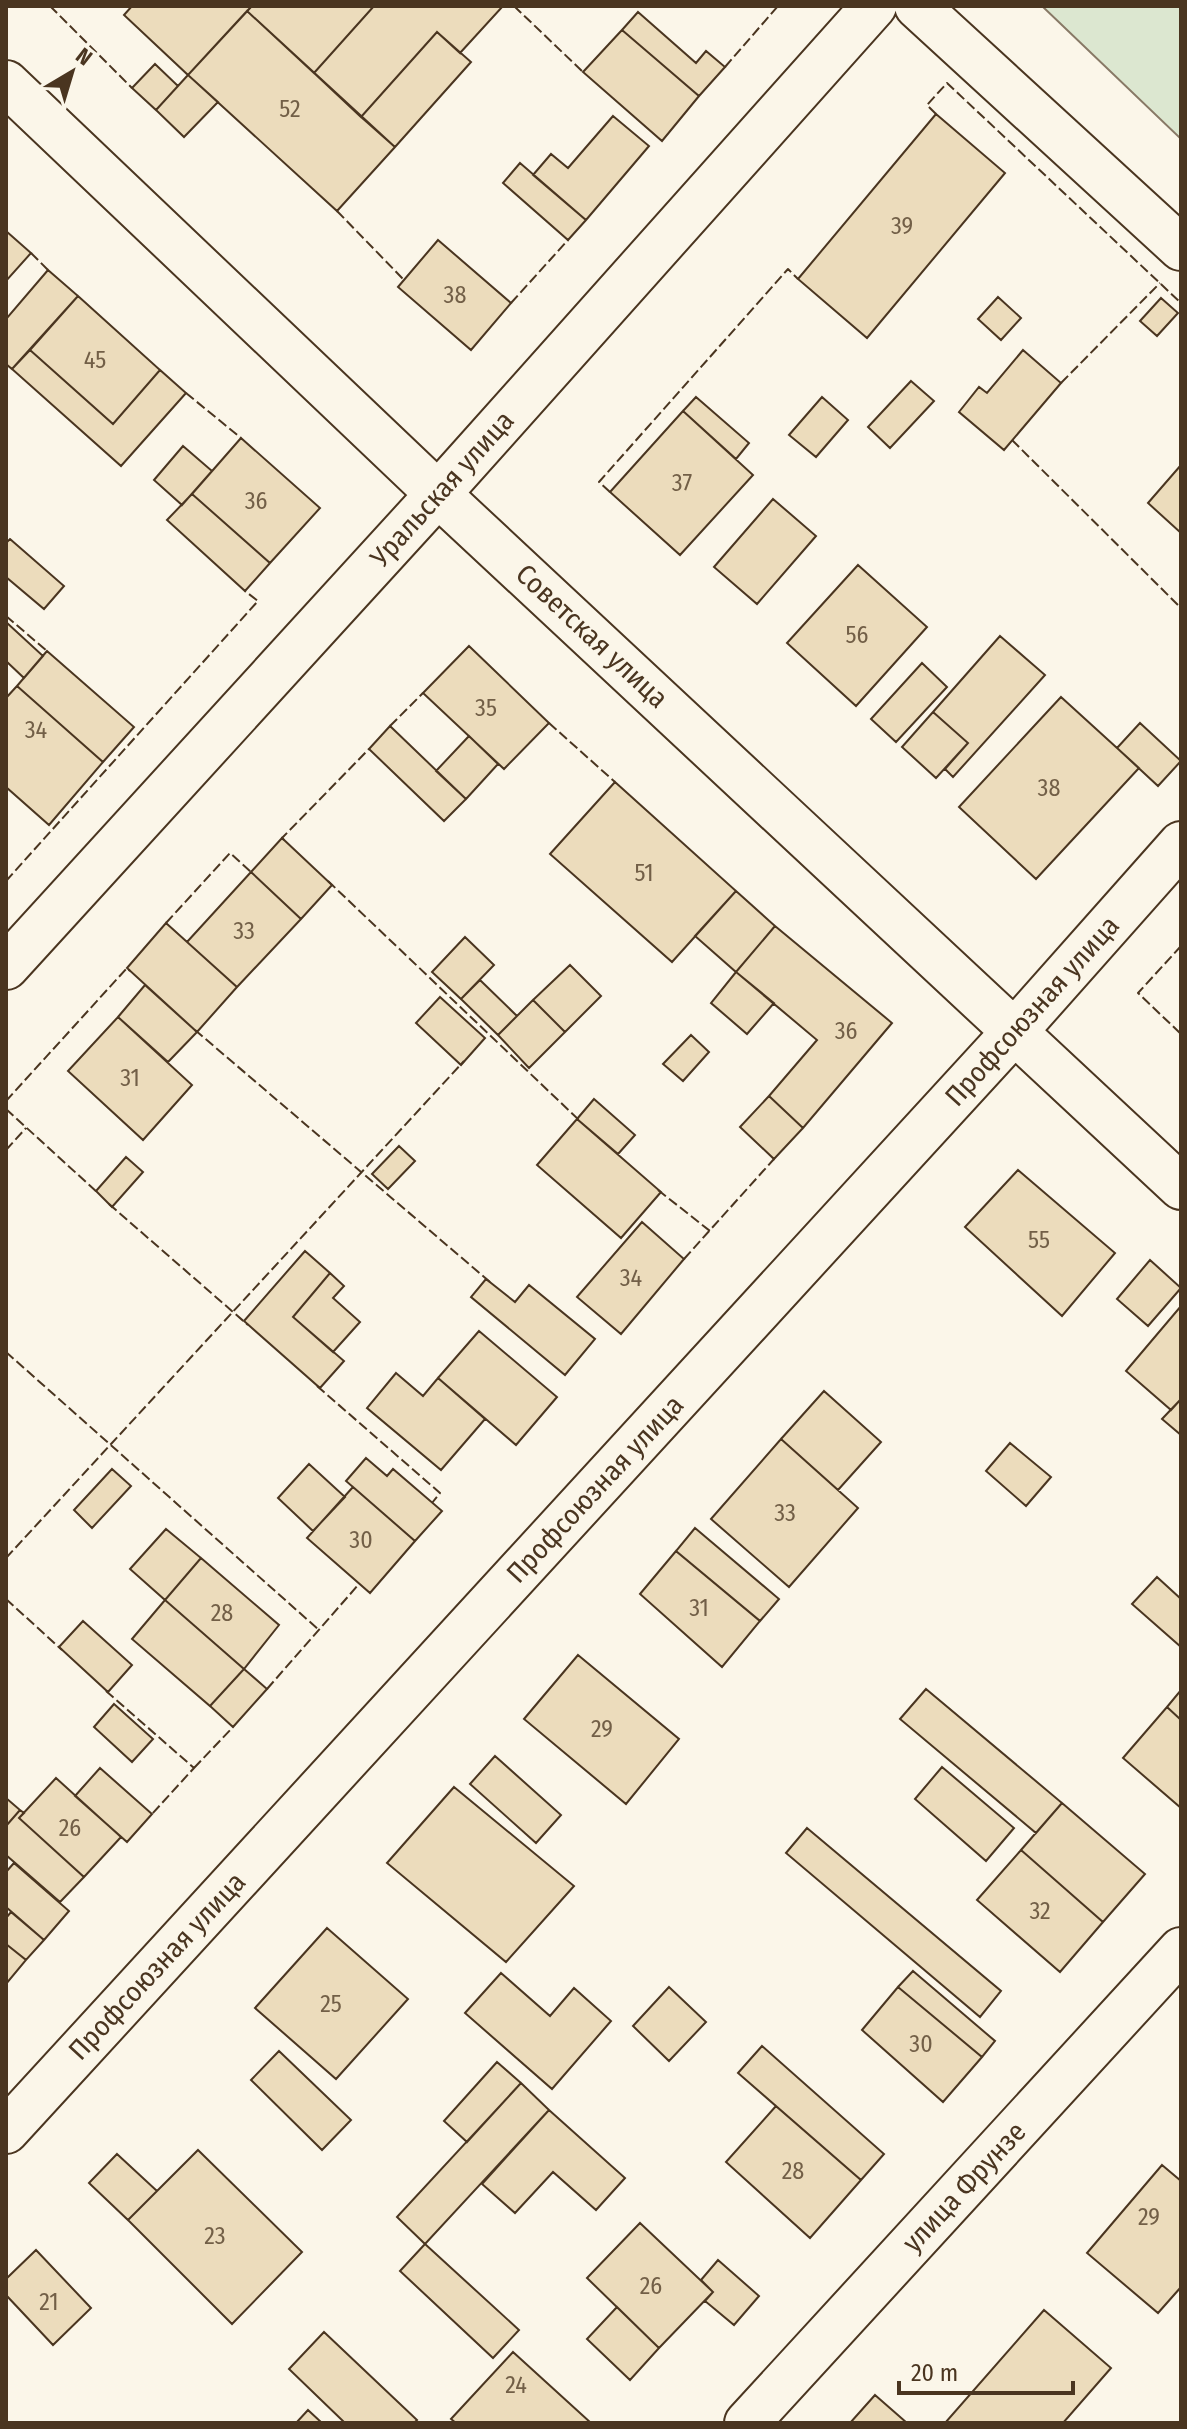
<svg xmlns="http://www.w3.org/2000/svg" width="1187" height="2429" font-family="'Fira Sans Condensed',sans-serif">
	<style>
		.green { fill: #dce7d0; stroke: #887966; stroke-width: 2 }
		.building { fill: #ecdcbc; stroke: #4a3520; stroke-width: 2 }
		.lines { fill: none; stroke-linecap: round; stroke-linejoin: round }
		.minor-casing { stroke: #4a3520; stroke-width: 48 }
		.minor { stroke: #fbf6e9; stroke-width: 44 }
		.fence { stroke: #4a3520; stroke-width: 2; stroke-dasharray: 10 4; stroke-linecap: butt }
		.labels { text-anchor: middle; dominant-baseline: central; stroke-width: 6; stroke-linejoin: round; paint-order: stroke }
		.number-label { font-size: 24px; fill: #725f47 }
		.street-label { font-size: 28px; fill: #4a3520; stroke: #fbf6e9 }
	</style>
	<rect width="100%" height="100%" fill="#fbf6e9"/>
	<!-- green -->
	<path class="green" d="M1042 6H1181V139Z"/>
	<!-- building -->
	<path class="building" d="M132 6H252L188 75 124 15Z
		M252 6H374L314 73 247 11Z
		M374 6H503L460 53 437 32 361 117 314 73Z
		M247 11 395 147 337 211 188 75Z
		M638 12 696 63 706 51 725 67 699 96 622 30Z
		M622 30 699 96 662 141 583 72Z
		M437 32 471 62 395 147 361 117Z
		M155 64 178 86 156 110 132 88Z
		M188 75 218 102 184 137 156 110Z
		M936 114 1005 173 867 338 798 279Z
		M613 116 649 146 586 220 533 175 551 154 568 168Z
		M520 163 586 220 568 240 503 183Z
		M6 231 31 253 6 281Z
		M438 240 511 303 471 350 398 287Z
		M48 270 78 296 12 369 6 364V319Z
		M78 296 160 370 113 424 30 350Z
		M998 297 1021 318 1001 340 978 319Z
		M1161 298 1178 313 1157 336 1140 321Z
		M30 350 113 424 160 370 186 393 121 466 12 369Z
		M1023 350 1061 383 1004 450 959 412 979 387 987 393Z
		M911 381 934 401 890 448 868 427Z
		M696 397 749 443 736 459 683 411Z
		M822 397 848 420 816 457 789 435Z
		M683 411 753 475 680 555 610 492Z
		M241 438 320 508 270 563 192 494Z
		M183 446 212 471 182 505 154 480Z
		M1181 465V533L1148 503Z
		M192 494 270 563 245 591 167 520Z
		M773 499 816 536 757 604 714 567Z
		M10 539 64 586 44 609 6 577V543Z
		M858 565 927 627 856 706 787 643Z
		M6 622 43 656 24 678 6 661Z
		M1000 636 1045 675 953 777 945 769 968 743 933 712Z
		M469 646 549 723 504 769 423 693Z
		M47 651 134 727 103 762 17 686Z
		M922 663 947 687 896 742 871 719Z
		M17 686 103 762 49 825 6 787V698Z
		M1061 697 1139 768 1036 879 959 807Z
		M933 712 968 743 936 778 902 747Z
		M1140 723 1181 761 1158 786 1117 748Z
		M390 726 466 799 444 821 369 749Z
		M469 736 498 764 466 799 436 771Z
		M615 782 736 891 672 962 550 854Z
		M282 838 332 885 301 919 251 872Z
		M251 872 301 919 237 987 187 942Z
		M736 891 775 926 736 972 695 936Z
		M166 923 237 987 197 1032 127 968Z
		M775 926 892 1023 803 1128 769 1096 817 1040 736 972Z
		M465 937 494 965 461 999 432 972Z
		M570 965 601 996 565 1032 533 1000Z
		M736 972 774 1003 747 1034 711 1003Z
		M480 980 517 1016 498 1035 461 999Z
		M145 985 197 1032 168 1062 118 1017Z
		M440 997 485 1038 461 1065 416 1023Z
		M533 1000 565 1032 529 1068 498 1035Z
		M118 1017 192 1085 143 1140 68 1071Z
		M691 1035 709 1052 683 1081 663 1064Z
		M769 1096 803 1128 774 1159 740 1127Z
		M594 1099 635 1135 618 1154 577 1119Z
		M577 1119 661 1192 621 1238 537 1165Z
		M399 1146 415 1161 388 1189 372 1174Z
		M126 1157 143 1172 112 1207 96 1191Z
		M1018 1170 1115 1253 1062 1316 965 1227Z
		M642 1222 684 1259 621 1334 577 1297Z
		M305 1251 330 1273 293 1317 344 1361 320 1388 244 1321Z
		M1150 1260 1181 1288 1148 1326 1117 1299Z
		M330 1273 344 1286 333 1298 360 1322 333 1352 293 1317Z
		M486 1279 515 1302 529 1285 595 1339 565 1375 471 1297Z
		M1181 1306V1399L1171 1410 1126 1371Z
		M479 1331 557 1397 516 1445 438 1378Z
		M396 1373 423 1396 438 1378 485 1419 441 1470 367 1408Z
		M824 1391 881 1442 838 1490 781 1439Z
		M1181 1399V1435L1162 1419Z
		M781 1439 858 1508 789 1587 711 1519Z
		M1010 1443 1051 1477 1026 1506 986 1471Z
		M366 1458 387 1476 393 1469 442 1511 415 1541 346 1481Z
		M309 1464 345 1497 313 1531 278 1498Z
		M112 1469 131 1486 92 1528 74 1510Z
		M353 1487 415 1541 370 1593 307 1538Z
		M695 1528 779 1599 760 1621 676 1551Z
		M166 1529 201 1558 165 1600 130 1569Z
		M676 1551 760 1621 722 1667 640 1594Z
		M201 1558 279 1625 244 1669 165 1600Z
		M1157 1577 1181 1599V1647L1132 1604Z
		M165 1600 244 1669 210 1706 132 1639Z
		M83 1621 132 1665 108 1692 59 1647Z
		M578 1655 679 1739 626 1804 524 1719Z
		M244 1669 267 1689 233 1727 210 1706Z
		M926 1689 1062 1803 1036 1833 900 1719Z
		M1181 1690V1720L1167 1707Z
		M114 1704 153 1739 132 1762 94 1727Z
		M1167 1707 1181 1720V1808L1123 1758Z
		M495 1756 561 1815 536 1843 470 1784Z
		M942 1767 1014 1828 986 1861 915 1799Z
		M100 1768 152 1814 127 1842 75 1796Z
		M56 1778 121 1837 84 1877 19 1818Z
		M454 1787 574 1886 506 1962 387 1863Z
		M6 1798 20 1810 6 1826Z
		M1062 1803 1145 1874 1103 1922 1021 1850Z
		M20 1810 24 1813 19 1818 84 1877 60 1902 6 1855V1826Z
		M807 1828 1001 1991 980 2017 786 1853Z
		M1021 1850 1103 1922 1060 1972 977 1900Z
		M14 1863 69 1911 44 1940 6 1907V1872Z
		M11 1912 44 1940 26 1960 6 1944V1918Z
		M327 1928 408 1999 336 2079 255 2008Z
		M6 1944 26 1960 6 1984Z
		M913 1971 995 2041 982 2057 898 1987Z
		M501 1973 550 2016 574 1988 611 2021 552 2089 465 2013Z
		M669 1987 706 2022 669 2061 633 2026Z
		M898 1987 982 2057 943 2102 862 2030Z
		M762 2046 884 2154 861 2180 738 2073Z
		M279 2051 351 2120 322 2150 251 2080Z
		M497 2062 521 2083 467 2142 444 2121Z
		M521 2083 549 2110 425 2244 397 2217Z
		M776 2106 861 2180 810 2238 726 2162Z
		M549 2110 625 2178 596 2210 553 2172 515 2213 482 2184Z
		M198 2150 302 2252 232 2324 128 2220Z
		M117 2154 157 2191 128 2220 89 2183Z
		M1162 2165 1181 2181V2287L1158 2313 1087 2253Z
		M640 2223 713 2292 659 2348 587 2278Z
		M425 2244 519 2330 493 2358 400 2271Z
		M36 2250 91 2308 53 2345 6 2295V2279Z
		M718 2260 759 2296 734 2325 705 2301 713 2292 701 2280Z
		M617 2307 659 2348 630 2380 587 2339Z
		M1044 2310 1111 2368 1063 2423H945Z
		M324 2332 417 2420 414 2423H345L289 2369Z
		M513 2352 591 2423H456L451 2419Z
		M875 2395 907 2423H850Z
		M308 2410 322 2423H296Z"/>
	<g class="lines">
		<defs>
			<path id="minor" d="M917 6 1181 248
				M6 83 438 494 1181 1187
				M6 967 438 494 874 6
				M6 2131 1016 1030 1181 844
				M747 2423 1181 1950"/>
		</defs>
		<!-- minor casing -->
		<use href="#minor" class="minor-casing"/>
		<!-- minor -->
		<use href="#minor" class="minor"/>
		<!-- fence -->
		<path class="fence" d="M50 6 132 88
			M514 6 583 72
			M725 67 778 6
			M936 114 927 105 947 83 1181 303
			M337 211 404 280
			M31 253 48 270
			M511 303 568 240
			M1061 383 1160 283
			M186 393 241 438
			M1012 440 1181 608
			M610 492 599 482 788 269 798 279
			M6 616 47 651
			M549 723 615 782
			M390 726 423 693
			M284 840 282 838 369 749
			M6 881 258 601 245 591
			M328 881 580 1121
			M166 923 230 853 251 872
			M1181 946 1138 993 1181 1034
			M195 1030 490 1282
			M6 1101 127 968 130 971
			M6 1109 98 1193
			M6 1150 26 1128
			M658 1190 710 1231
			M109 1204 248 1325
			M684 1259 774 1159
			M6 1352 319 1630
			M317 1386 440 1493 432 1503
			M6 1558 464 1061
			M6 1599 62 1650
			M267 1689 359 1584
			M106 1691 194 1768 152 1814
			M194 1768 233 1727"/>
	</g>
	<g class="labels">
		<!-- number labels -->
		<g class="number-label">
			<text x="290" y="109">52</text>
			<text x="902" y="226">39</text>
			<text x="455" y="295">38</text>
			<text x="95" y="360">45</text>
			<text x="682" y="483">37</text>
			<text x="256" y="501">36</text>
			<text x="857" y="635">56</text>
			<text x="486" y="708">35</text>
			<text x="36" y="730">34</text>
			<text x="1049" y="788">38</text>
			<text x="644" y="873">51</text>
			<text x="244" y="931">33</text>
			<text x="846" y="1031">36</text>
			<text x="130" y="1078">31</text>
			<text x="1039" y="1240">55</text>
			<text x="631" y="1278">34</text>
			<text x="785" y="1513">33</text>
			<text x="361" y="1540">30</text>
			<text x="699" y="1608">31</text>
			<text x="222" y="1613">28</text>
			<text x="602" y="1729">29</text>
			<text x="70" y="1828">26</text>
			<text x="1040" y="1911">32</text>
			<text x="331" y="2004">25</text>
			<text x="921" y="2044">30</text>
			<text x="793" y="2171">28</text>
			<text x="1149" y="2217">29</text>
			<text x="215" y="2236">23</text>
			<text x="651" y="2286">26</text>
			<text x="49" y="2302">21</text>
			<text x="516" y="2385">24</text>
		</g>
		<!-- street labels -->
		<g class="street-label">
			<text transform="translate(442 489) rotate(-48)">Уральская улица</text>
			<text transform="translate(592 636) rotate(43)">Советская улица</text>
			<text transform="translate(1032 1011) rotate(-48)">Профсоюзная улица</text>
			<text transform="translate(595 1489) rotate(-47)">Профсоюзная улица</text>
			<text transform="translate(157 1966) rotate(-47)">Профсоюзная улица</text>
			<text transform="translate(964 2187) rotate(-47)">улица Фрунзе</text>
		</g>
	</g>
	<!-- border -->
	<rect width="1187" height="2429" fill="none" stroke="#4a3520" stroke-width="16"/>
	<!-- north arrow -->
	<g transform="translate(72 72) rotate(38)" stroke="#fbf6e9" stroke-width="6" paint-order="stroke">
	<path d="M0-6L14 30L0 20L-14 30Z" fill="#4a3520"/>
	<text y="-12" font-size="22" font-weight="bold" text-anchor="middle" fill="#4a3520">N</text>
	</g>
	<!-- scale -->
	<path d="M899 2381v12h174v-12" fill="none" stroke="#4a3520" stroke-width="4"/>
	<text x="911" y="2381" font-size="24" fill="#4a3520" stroke="#fbf6e9" stroke-width="6" paint-order="stroke">20 m</text>
</svg>
